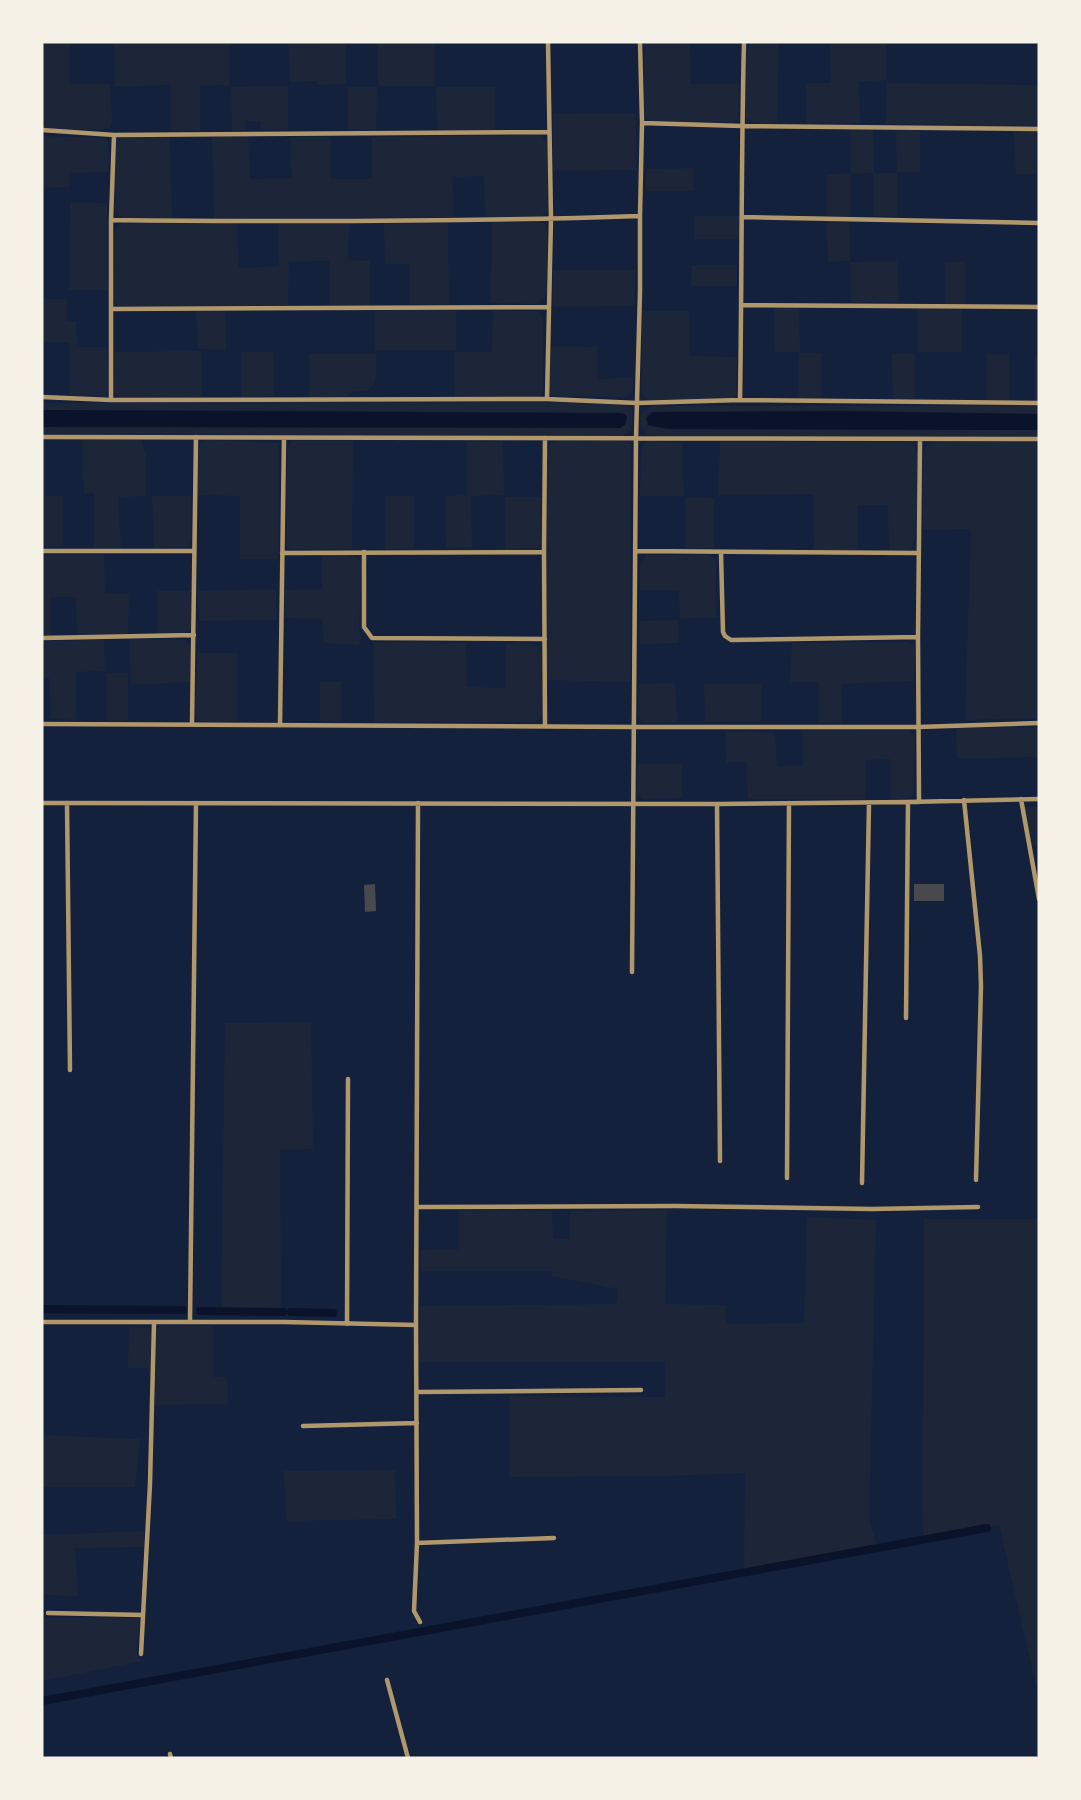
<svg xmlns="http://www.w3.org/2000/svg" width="1081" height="1800" font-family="'Varela Round',sans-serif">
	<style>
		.green { fill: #1d2539 }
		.water { fill: #0b132b }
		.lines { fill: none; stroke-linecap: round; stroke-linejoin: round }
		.canal { stroke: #0b132b; stroke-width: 8 }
		.building { fill: #48494c }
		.minor { stroke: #b1986c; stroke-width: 4.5 }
	</style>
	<rect width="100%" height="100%" fill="#14213d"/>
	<!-- green -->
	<path class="green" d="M42 42H70L69 84H110L112 122 110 128 105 129 42 130Z
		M116 42 229 43V85L200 86V131L171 130V85L115 87 114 45Z
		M645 42H690L691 84H739L738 120 734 122H654L646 118 643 110Z
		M754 42 779 44 777 123C765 123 753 125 744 116L747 47Z
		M830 42 886 43V80L859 82 860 123H806V83H831Z
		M288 43 346 44V84L318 85 317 81 290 82Z
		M377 43H435V86H378Z
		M887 83 1039 85V126L886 124Z
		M288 86V130H261L260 121H245L246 130 232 131 231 87Z
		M348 87H377L376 130H348Z
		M436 87H495V130H437Z
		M636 113V170L553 171V114Z
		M850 129 873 130 874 173H897V216H874L873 173 851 174V216H827V174L851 173Z
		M896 130 920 131V172H897Z
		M1014 131H1036L1037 174H1016Z
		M538 135 542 136 547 142 548 210 546 213 540 217H485L484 176 452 177 454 217 214 219 212 137 248 136 250 179 292 178 290 137H331V179H372V137Z
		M42 136 105 138 108 142V172L69 173V187L42 188Z
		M123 136 170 137 172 218H123L115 211V146Z
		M693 168V191H646V169Z
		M70 202 107 203 108 290H69Z
		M694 216H741V239H694Z
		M541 221 547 226V292L545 298 536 304 491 303 492 222Z
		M349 222 348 260 370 261V306L330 305 329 261 289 262 288 305 122 307 117 305 113 300 114 236 117 226 122 223H237L239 268 279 266 278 223Z
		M384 222 448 223 449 305 410 304V264H385Z
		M827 222H849L850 261 828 262Z
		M897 261 899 302H851L850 262Z
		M945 262H965V304H945Z
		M692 265H737V286H691Z
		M553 270H635L634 306 553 307Z
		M42 299H67V321H76L77 347H107L109 387 108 392 105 397 69 398V343L42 342Z
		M774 308H799L800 352H775Z
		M917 309 962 310V352H917Z
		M375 310H456V350H375Z
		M196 311H225L226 350 198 349Z
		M493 311H536L540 313 543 318V392L539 397H455L454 352H492Z
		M642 311H689V356L737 357 736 395 733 398 656 401 647 399 642 394Z
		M550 346 597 347V379L633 377V391L626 397 555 396 550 393 549 388Z
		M201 351 202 397 123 398 119 397 113 390 114 352Z
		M241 352H273L274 396 241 397Z
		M799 353H821V399H798Z
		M915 353V399L893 400 892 354Z
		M309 354H376V377L373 386 366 391H354L346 397 309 398Z
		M1009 354V401H986L987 355Z
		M1034 355H1039V401H1034Z
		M588 402 624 404 632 408V425L630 431 624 435 580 436 42 434V427L517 428 627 422 625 414 620 413 42 410V403Z
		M654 406H1039V414L841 411 653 412 648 414 646 421 652 426 668 429 1039 430V437L658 436 646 434C636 423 639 408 654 406Z
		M82 440H142L146 457V496L118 497 121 548H94V493H84Z
		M206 440 279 443 278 559H240V496L198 495V450L201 443Z
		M42 441H46V496H63V546L42 547Z
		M293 441H353L352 549H296L288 548 286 545 287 447Z
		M556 441H625L631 445 630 682 547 680V450L550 444Z
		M649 441 682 443 684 496H640L641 451 645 443Z
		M467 442H503L504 495 471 496 472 547 446 548 445 496 467 495Z
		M720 442H909C915 444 916 447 917 454 917 475 920 534 911 550H889L888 505H858V550L814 551 813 494 718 495Z
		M936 442H1039V718L965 720 971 529 923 530V452C926 445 929 443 936 442Z
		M152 496H191V541L187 547 154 548Z
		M385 496H414V549H385Z
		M505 497H541V545L538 548 505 550Z
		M685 497 714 498V548H685Z
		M42 555H104L105 594H129L128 634H77L76 597H51V635H42Z
		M322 555C335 555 354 550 362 563L359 629 361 636 359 645 324 643 322 619 285 618V590L322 589Z
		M647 555H708L713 558 716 564V617L680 619 679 590H640C640 578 637 563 647 555Z
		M276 589V620L199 621 198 591Z
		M157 591H190L191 628 186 633 157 634Z
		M678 620 679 643 640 644V621Z
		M129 639 185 640 190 646V682L131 685Z
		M104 640 105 671 76 672V720L51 719 49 678H42V641Z
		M373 642 466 643 467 687 506 688 505 644C518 643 535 639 541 652L543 715 535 722H374Z
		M907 642 913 645 915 652 914 681 841 684 842 722 819 723 818 682H790L792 643Z
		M197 653H237V721L206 722 198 720 195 715Z
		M106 673H128V721H107Z
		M320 682H342L341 721H320Z
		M675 683 677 722 646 723 641 721 639 717V684Z
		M704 684H761V721L705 722Z
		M1039 727V757L957 759 956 728Z
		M802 730 909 731 915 736 913 794 910 798 891 799 890 759 866 760 865 799H748L746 762H726L725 731 775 733 777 766 803 765Z
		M638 764H682V798L643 799 638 794Z
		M1025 807H1039V846L1032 845Z
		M311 1022 313 1149 280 1150 281 1309 221 1308 225 1023Z
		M459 1210 552 1211 553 1238 570 1239V1211L667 1210 665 1304 725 1305 726 1324 804 1323 807 1217 876 1220 869 1517 877 1548 744 1572 745 1473 666 1476 509 1477V1396L665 1397V1362H419L420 1306 616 1304 618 1289 552 1276V1271H421V1250L459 1249Z
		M924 1219H1039V1699L999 1525 963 1534 923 1540Z
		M160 1325 213 1326V1377H227L228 1404 155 1405 156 1331Z
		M129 1327 149 1328 151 1335V1368H128Z
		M42 1435 140 1439 135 1487H42Z
		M395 1470 396 1519 286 1521 284 1471Z
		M144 1531V1547L75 1548 78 1596 42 1595V1535Z
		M42 1618H140L136 1654 142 1661 42 1681Z"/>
	<!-- water -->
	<path class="water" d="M42 410 620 413 625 414 627 417 625 425 620 428 42 427Z
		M841 411 1039 414V430L668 429 648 425 646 418 653 412Z"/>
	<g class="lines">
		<!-- canal -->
		<path class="canal" d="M42 1309 183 1310
			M200 1311 283 1312
			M291 1312 333 1313
			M42 1701 987 1528"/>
	</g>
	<!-- building -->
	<path class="building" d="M375 884 376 911 365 912 364 885Z
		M914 884H944V901H914Z"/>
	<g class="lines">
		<!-- minor -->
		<path class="minor" d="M642 123 742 126 1039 129
			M42 130 114 135 549 132
			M742 217 1039 223
			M111 220C287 222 464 222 640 216
			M741 305 1039 307
			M111 309 548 307
			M42 397 111 400 547 399 637 403 740 400 1039 403
			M547 399 551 219 548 42
			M111 400V220L114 135
			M740 400C742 281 741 161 744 42
			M42 437 1039 439
			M545 438 544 552 545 726
			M42 551H194
			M636 551 919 553
			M364 552V627L372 638 545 639
			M282 553 544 552
			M721 553 723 632 725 636 731 640 918 637
			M42 638 194 635
			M42 724 634 727H918L1039 723
			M192 724 196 437
			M280 725 284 438
			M1021 799 1039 899
			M964 800 980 956 981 986 976 1180
			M919 802 918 637 920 440
			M42 803 717 804 908 802 1039 799
			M67 803 70 1070
			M418 803 416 1325 417 1543 414 1611 420 1622
			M717 804 720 1161
			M632 972 636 438 640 292V216L642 123 640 42
			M906 1018 908 802
			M787 1178 789 803
			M862 1183 869 803
			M418 1207 675 1206 872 1209 978 1207
			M42 1322H284L416 1325
			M190 1322 196 803
			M347 1324 348 1079
			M417 1392 641 1390
			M303 1426 417 1423
			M417 1543 554 1538
			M48 1613 143 1615
			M141 1654 150 1484 154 1323
			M387 1680 408 1758
			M170 1754 171 1758"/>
	</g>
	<!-- border -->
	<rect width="1081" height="1800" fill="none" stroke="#f6f1e7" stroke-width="87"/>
</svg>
